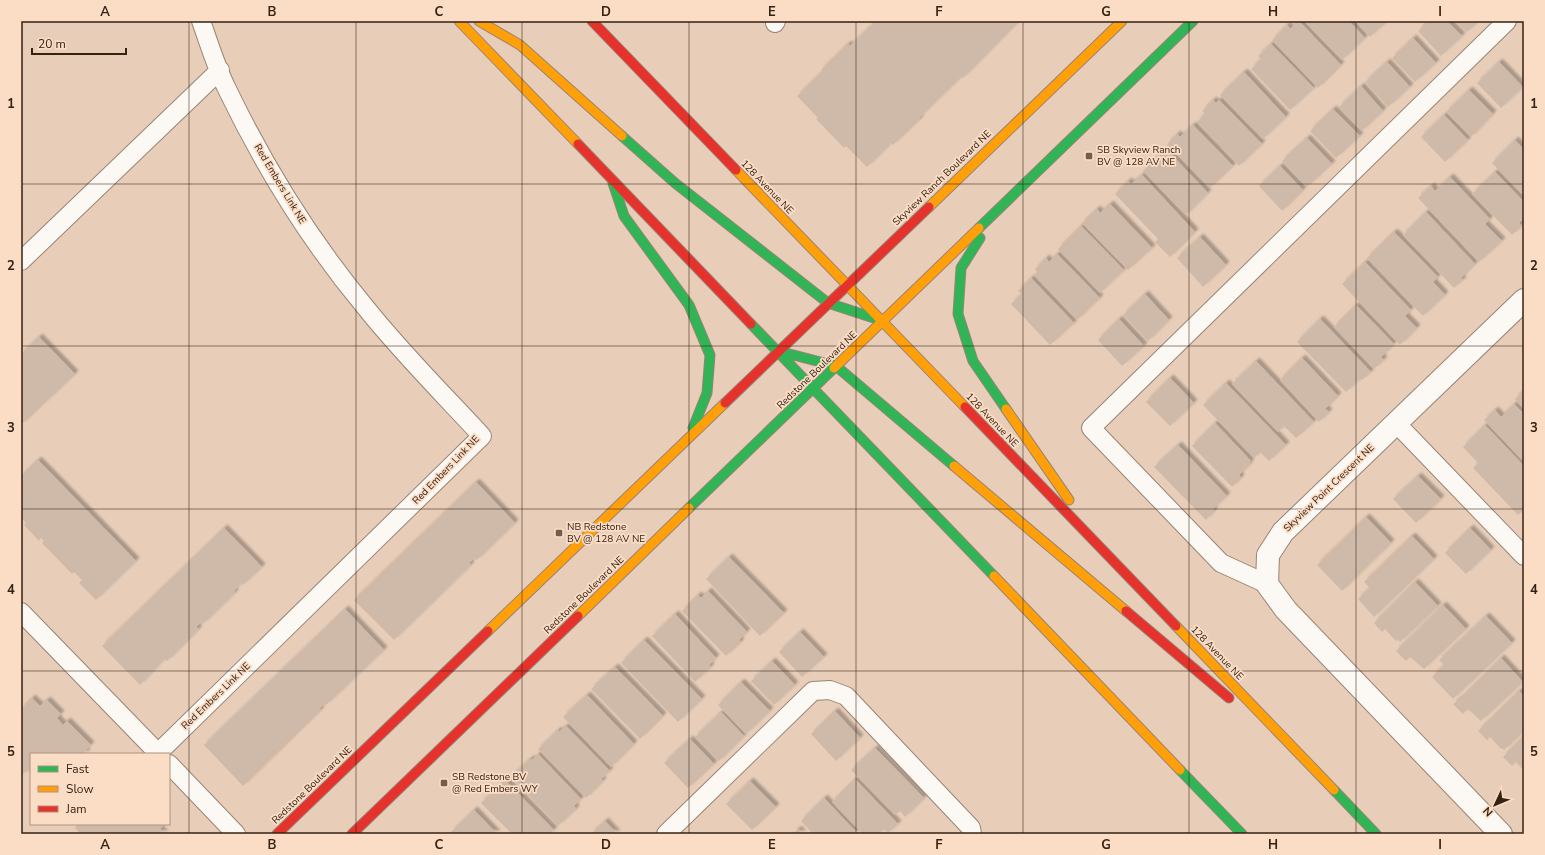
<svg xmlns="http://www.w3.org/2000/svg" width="1545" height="855" font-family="'Nunito Sans',sans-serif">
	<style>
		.building { fill: #cfbaaa; filter: url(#shadow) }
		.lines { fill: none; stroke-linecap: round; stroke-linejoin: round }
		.lane-casing { stroke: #988474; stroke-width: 20 }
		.street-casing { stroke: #988474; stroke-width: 24 }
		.fast-casing { stroke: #988474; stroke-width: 11 }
		.slow-casing { stroke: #988474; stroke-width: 11 }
		.jam-casing { stroke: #988474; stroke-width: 11 }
		.lane { stroke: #fcf8f4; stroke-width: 18 }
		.street { stroke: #fcf8f4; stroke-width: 22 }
		.fast { stroke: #30b455; stroke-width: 9 }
		.slow { stroke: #ff9f0a; stroke-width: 9 }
		.jam { stroke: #e5322d; stroke-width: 9 }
		.grid { fill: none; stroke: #342213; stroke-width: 1; stroke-opacity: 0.55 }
		.poi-dot { fill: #735e4d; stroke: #fbddc6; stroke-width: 1.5 }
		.labels { text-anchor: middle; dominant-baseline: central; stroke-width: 3.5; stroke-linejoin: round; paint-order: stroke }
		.poi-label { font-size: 10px; fill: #342213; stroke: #fbddc6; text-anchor: start }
		.street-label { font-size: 10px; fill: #342213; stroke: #fbddc6 }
		.neatline { fill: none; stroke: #342213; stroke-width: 1.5 }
		.grid-label { font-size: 13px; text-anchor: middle; font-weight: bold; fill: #342213 }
	</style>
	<defs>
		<filter id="shadow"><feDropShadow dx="3.5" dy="-3.5" stdDeviation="1" flood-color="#0004"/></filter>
	</defs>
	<rect width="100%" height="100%" fill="#e8ceb9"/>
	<!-- building -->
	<path class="building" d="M876 21H1019L963 78 961 77 919 118 920 119 893 145 891 143 867 167 846 146 844 148 816 119 818 118 797 96 822 72 821 70 848 44 850 46Z
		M1299 21 1341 65 1318 88 1272 40 1287 25 1290 29Z
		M1304 21H1349L1365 38 1342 60Z
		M1355 21H1387L1370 37Z
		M1428 21H1447L1462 36 1441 56 1418 31Z
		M1456 21H1479L1467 32Z
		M1413 38 1436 63 1415 82 1392 58Z
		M1271 44 1314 88 1290 110 1251 69 1261 59 1258 56Z
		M1387 62 1410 87 1388 107 1365 82Z
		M1499 62 1523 87 1501 108 1477 83Z
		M1244 72 1286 117 1263 139 1220 95Z
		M1361 86 1383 111 1362 131 1339 107Z
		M1469 90 1493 114 1471 137 1446 112Z
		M1213 100 1216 103 1219 100 1262 144 1239 166 1197 122 1205 114 1202 111Z
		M1333 109 1360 136 1336 158 1310 131Z
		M1444 115 1468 140 1445 162 1421 137Z
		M1193 125 1233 166 1210 188 1167 144 1177 134 1180 137Z
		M1307 138 1332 164 1307 187 1282 161Z
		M1515 140 1524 150V196L1492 163Z
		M1166 149 1208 193 1186 215 1143 171Z
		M1280 166 1303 190 1282 211 1259 186Z
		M1495 172 1524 202V218L1519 223 1522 226 1512 235 1472 194Z
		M1142 175 1195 232 1170 257 1155 242 1158 239 1115 194 1128 181 1131 184Z
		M1450 177 1490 219 1485 224 1502 241 1479 262 1418 198 1431 186 1435 191Z
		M1110 204 1152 248 1128 270 1082 223 1097 209 1100 213Z
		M1426 212 1475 264 1461 278 1463 280 1454 288 1403 235Z
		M1081 226 1124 270 1100 293 1058 249Z
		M1394 232 1438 277 1433 282 1445 295 1423 316 1367 258Z
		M1200 237 1226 265 1203 287 1177 258Z
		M1057 254 1100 298 1077 320 1034 275 1037 272 1035 269 1046 258 1049 262Z
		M1365 262 1411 310 1405 316 1417 328 1400 345 1342 284Z
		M1031 278 1074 323 1050 345 1011 304 1022 294 1018 291Z
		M1145 294 1169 320 1148 341 1123 315Z
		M1356 305 1394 344 1381 357 1384 360 1374 369 1334 327Z
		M1119 319 1144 346 1122 366 1098 340Z
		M1320 319 1371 372 1362 380 1360 379 1346 392 1297 342Z
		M39 337 75 374 21 425V354Z
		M1302 358 1338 396 1325 409 1329 412 1319 422 1280 380Z
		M1256 361 1314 422 1296 438 1284 426 1278 432 1232 384Z
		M1170 378 1194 403 1170 426 1146 402Z
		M1226 383 1286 445 1269 461 1260 452 1254 458 1203 405Z
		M1524 390V409L1515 399Z
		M1514 404 1524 414V462L1484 420 1495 410 1501 417Z
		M1215 423 1251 461 1249 463 1250 464 1239 475 1241 478 1232 487 1192 446Z
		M1485 425 1524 466V510L1518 515 1473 468 1478 463 1463 447Z
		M1178 445 1227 496 1213 509 1214 511 1206 520 1154 467Z
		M38 460 136 561 96 600 79 583 82 580 74 572 72 574 42 543 44 541 41 538 39 541 24 525 26 523 21 518V476Z
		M1418 476 1441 499 1416 523 1393 499Z
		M476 482 515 523 477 560 474 558 469 563 471 565 394 640 354 600Z
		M1366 517 1391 543 1342 591 1317 565Z
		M224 528 262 567 243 585 241 583 234 591 235 593 203 624 201 622 196 627 199 629 167 661 164 659 140 685 102 646Z
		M1470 528 1491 550 1466 574 1445 553Z
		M1412 536 1434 559 1374 617 1358 599 1370 588 1364 582Z
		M729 557 784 613 760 636 706 579Z
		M1415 582 1438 606 1400 642 1398 640 1396 641 1385 629 1382 632 1374 623Z
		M708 591 747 632 739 640 741 642 726 656 682 611 698 595 701 598Z
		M1443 605 1466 629 1424 669 1410 657 1406 661 1396 651Z
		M345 609 384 650 326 705 324 704 319 709 321 710 243 786 204 745Z
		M675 614 716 658 709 665 711 667 695 682 652 636Z
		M1486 616 1512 643 1453 699 1432 677 1444 665 1439 660Z
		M800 632 824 657 802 677 779 652Z
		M644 640 702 699 678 722 621 663Z
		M1501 658 1523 682 1481 721 1468 709 1463 714 1453 704 1461 698Z
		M772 661 795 685 774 705 751 681Z
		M615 667 663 716 640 739 591 689Z
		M741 682 770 711 746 734 718 705Z
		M1519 691 1524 696V731L1504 750 1502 748 1501 749 1490 737 1487 740 1478 731Z
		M587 695 634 744 611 767 563 717Z
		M32 698 40 706 47 700 61 714 57 718 63 725 67 721 91 745 85 751 87 754H31V774L27 770 22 775H21V709Z
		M835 711 860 738 836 761 811 734Z
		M721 712 744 736 719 761 695 737Z
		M566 726 610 771 601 779 603 781 586 798 538 749 558 730 559 732Z
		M1524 736V771L1516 762 1512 766 1503 757Z
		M690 739 714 764 688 788 664 763Z
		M875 748 924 798 905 817 900 811 895 815 851 770Z
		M538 754 581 799 574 806 576 809 558 826 511 777 530 759 532 760Z
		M855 779 898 824 888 833 884 829 879 834H863L832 802Z
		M505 780 554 830 550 834H512L481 803Z
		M750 781 776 807 752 830 726 804Z
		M824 798 858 834H813L801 821Z
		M474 810 497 834H453L451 832Z
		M605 821 617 834H591Z
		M78 824H165L160 829 165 834H81L75 828Z
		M798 829 803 834H793Z"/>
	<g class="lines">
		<defs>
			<path id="lane" d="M775 23 776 21
				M21 261 220 70
				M1396 423 1524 556
				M1267 584 1221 563 1091 428 1507 21
				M21 612 159 754
				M158 753 482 436C443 394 402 353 366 308 311 242 264 166 227 89 216 67 209 43 201 21
				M169 764 236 834
				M666 834 813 691 830 690 846 696 971 828 972 834"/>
			<path id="street" d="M1501 834 1286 610 1267 584 1268 555 1283 532 1524 300"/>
			<path id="fast" d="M622 136 675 183 828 303 880 320
				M613 183 624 216 689 305 710 355 707 393 693 428
				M979 228 1193 21
				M980 238 961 268 958 314 973 361 1006 409
				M751 324 994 576
				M778 351 836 366 954 466
				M689 508 834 368
				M1180 770 1242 834
				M1334 790 1376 834"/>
			<path id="slow" d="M459 21 578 144
				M479 21 520 45 622 136
				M736 170 965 407
				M929 207 1122 21
				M834 368 979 228
				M1006 409 1069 500
				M954 466 1126 611
				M994 576 1180 770
				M578 616 689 508
				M1176 626 1334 790
				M488 631 725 403"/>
			<path id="jam" d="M592 21 736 170
				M578 144 751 324
				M725 403 929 207
				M965 407 1176 626
				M1126 611 1229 698
				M277 834 488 631
				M352 834 578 616"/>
		</defs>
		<!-- lane casing -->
		<use href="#lane" class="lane-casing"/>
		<!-- street casing -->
		<use href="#street" class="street-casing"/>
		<!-- fast casing -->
		<use href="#fast" class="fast-casing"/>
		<!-- slow casing -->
		<use href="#slow" class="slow-casing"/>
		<!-- jam casing -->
		<use href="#jam" class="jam-casing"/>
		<!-- lane -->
		<use href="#lane" class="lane"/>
		<!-- street -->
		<use href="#street" class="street"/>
		<!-- fast -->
		<use href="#fast" class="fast"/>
		<!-- slow -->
		<use href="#slow" class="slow"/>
		<!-- jam -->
		<use href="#jam" class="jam"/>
	</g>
	<!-- grid -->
	<path class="grid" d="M189 21V834M356 21V834M522 21V834M689 21V834M856 21V834M1023 21V834M1189 21V834M1356 21V834M21 184H1524M21 346H1524M21 509H1524M21 671H1524"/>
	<!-- markers -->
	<g class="poi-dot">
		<rect x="1085" y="152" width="8" height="8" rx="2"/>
		<rect x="555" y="529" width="8" height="8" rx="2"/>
		<rect x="440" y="779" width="8" height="8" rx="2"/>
	</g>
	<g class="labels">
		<!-- poi labels -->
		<g class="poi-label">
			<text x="1097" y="150">SB Skyview Ranch<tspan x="1097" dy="12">BV @ 128 AV NE</tspan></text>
			<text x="567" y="527">NB Redstone<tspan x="567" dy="12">BV @ 128 AV NE</tspan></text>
			<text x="452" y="777">SB Redstone BV<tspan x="452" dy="12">@ Red Embers WY</tspan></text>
		</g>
		<!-- street labels -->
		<g class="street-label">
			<text transform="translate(942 178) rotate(-44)">Skyview Ranch Boulevard NE</text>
			<text transform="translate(280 184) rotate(59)">Red Embers Link NE</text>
			<text transform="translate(767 187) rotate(46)">128 Avenue NE</text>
			<text transform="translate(817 370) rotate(-44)">Redstone Boulevard NE</text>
			<text transform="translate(992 420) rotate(46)">128 Avenue NE</text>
			<text transform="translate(446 470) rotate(-46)">Red Embers Link NE</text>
			<text transform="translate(1329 488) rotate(-44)">Skyview Point Crescent NE</text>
			<text transform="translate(584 595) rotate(-44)">Redstone Boulevard NE</text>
			<text transform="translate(1217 653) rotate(46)">128 Avenue NE</text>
			<text transform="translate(216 696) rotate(-44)">Red Embers Link NE</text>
			<text transform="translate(312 785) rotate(-44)">Redstone Boulevard NE</text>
		</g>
	</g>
	<!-- border -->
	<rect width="1545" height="855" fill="none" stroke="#fbddc6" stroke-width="44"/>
	<!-- legend -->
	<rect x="30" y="753" width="140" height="72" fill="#fbddc6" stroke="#ab927e"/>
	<rect x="38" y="766" width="20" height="6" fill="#30b455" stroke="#ab927e"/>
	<text x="66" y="773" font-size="12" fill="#342213">Fast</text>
	<rect x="38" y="786" width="20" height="6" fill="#ff9f0a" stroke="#ab927e"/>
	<text x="66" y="793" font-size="12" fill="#342213">Slow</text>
	<rect x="38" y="806" width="20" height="6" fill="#e5322d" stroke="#ab927e"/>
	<text x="66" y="813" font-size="12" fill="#342213">Jam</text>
	<!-- north arrow -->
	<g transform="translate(1495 805) rotate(226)" stroke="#fbddc6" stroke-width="3" paint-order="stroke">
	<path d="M0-3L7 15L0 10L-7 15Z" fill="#342213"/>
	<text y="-6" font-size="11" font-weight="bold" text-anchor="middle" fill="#342213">N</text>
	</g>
	<!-- scale -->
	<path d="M32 48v6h94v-6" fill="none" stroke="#342213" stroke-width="2"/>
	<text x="38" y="48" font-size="12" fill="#342213" stroke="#fbddc6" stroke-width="3" paint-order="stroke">20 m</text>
	<rect x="22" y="22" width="1501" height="811" class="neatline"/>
	<g class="grid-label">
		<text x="105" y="16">A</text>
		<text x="272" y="16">B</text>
		<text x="439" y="16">C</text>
		<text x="606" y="16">D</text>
		<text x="772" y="16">E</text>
		<text x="939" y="16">F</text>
		<text x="1106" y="16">G</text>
		<text x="1273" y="16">H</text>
		<text x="1440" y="16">I</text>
		<text x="11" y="108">1</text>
		<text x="1534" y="108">1</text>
		<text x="11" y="270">2</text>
		<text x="1534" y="270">2</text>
		<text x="11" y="432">3</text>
		<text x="1534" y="432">3</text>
		<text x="11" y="594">4</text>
		<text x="1534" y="594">4</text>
		<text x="11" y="756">5</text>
		<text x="1534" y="756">5</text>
		<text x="105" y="849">A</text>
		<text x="272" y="849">B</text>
		<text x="439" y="849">C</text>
		<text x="606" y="849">D</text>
		<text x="772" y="849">E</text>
		<text x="939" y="849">F</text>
		<text x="1106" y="849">G</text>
		<text x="1273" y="849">H</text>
		<text x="1440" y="849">I</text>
	</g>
</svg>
